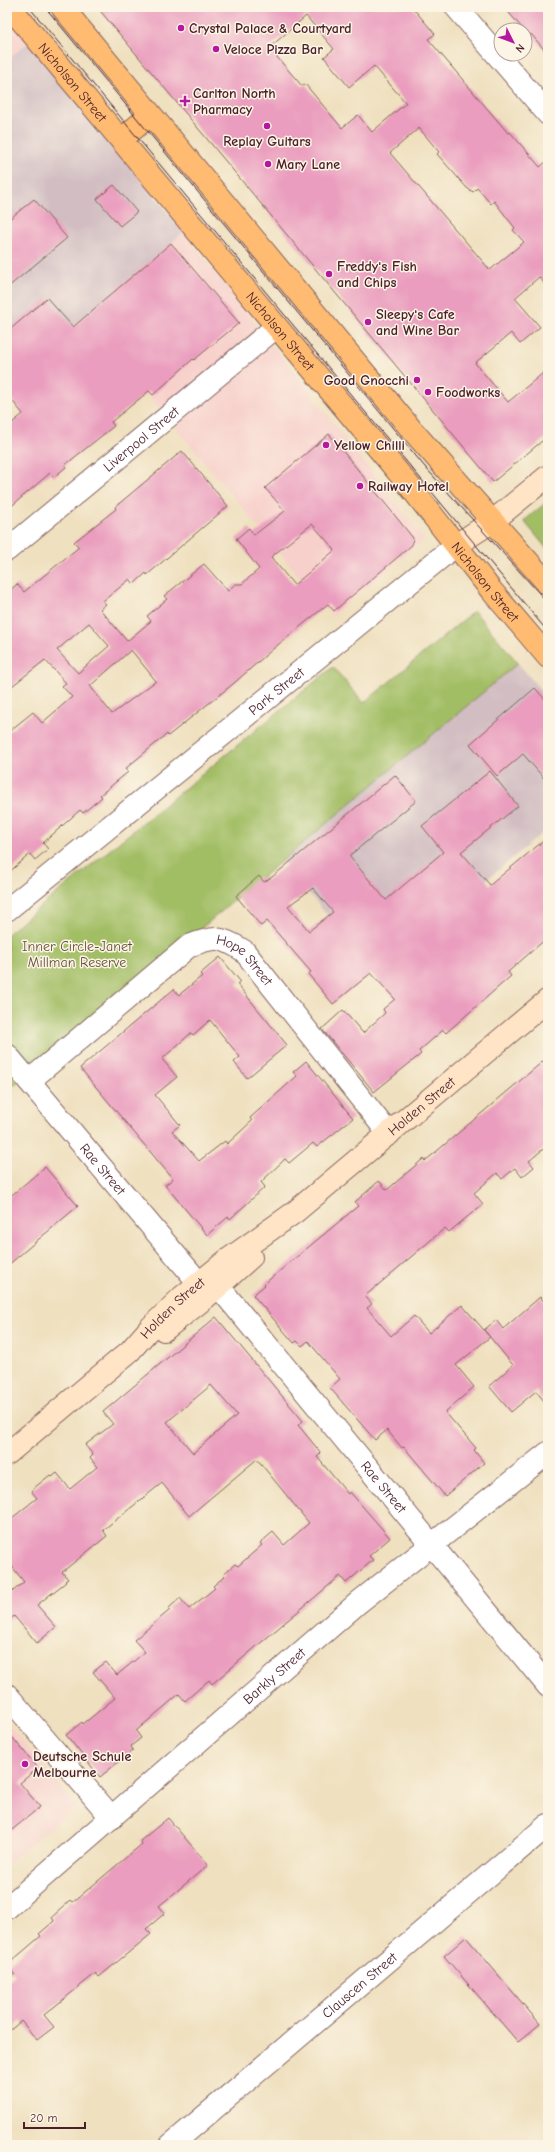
<svg xmlns="http://www.w3.org/2000/svg" width="555" height="2152" font-family="'Comic Neue',sans-serif">
	<style>
		.built { fill: #f7d0cb }
		.industrial { fill: #d2bec2 }
		.green { fill: #a2be65; stroke: #766e48 }
		.building { fill: #ea9dbe; fill-rule: evenodd }
		.lines { fill: none; stroke-linecap: round; stroke-linejoin: round }
		.street-casing { stroke: #84635f; stroke-width: 24 }
		.secondary-casing { stroke: #84635f; stroke-width: 24 }
		.primary-casing { stroke: #84635f; stroke-width: 24 }
		.street { stroke: #fff; stroke-width: 22 }
		.secondary { stroke: #ffe4c6; stroke-width: 22 }
		.primary { stroke: #febb71; stroke-width: 22 }
		.tram { stroke: #4a1f2b; stroke-width: 1 }
		.poi-dot { fill: #b5179e; stroke: #fcf5e5; stroke-width: 1.5 }
		.labels { text-anchor: middle; dominant-baseline: central; stroke-width: 3; stroke-linejoin: round; paint-order: stroke }
		.poi-label { font-size: 14px; font-weight: bold; fill: #4a1f2b; stroke: #fcf5e5; text-anchor: start }
		.street-label { font-size: 14px; fill: #4a1f2b; stroke: #fcf5e5 }
		.park-label { font-size: 14px; fill: #644f3c; stroke: #fcf5e5 }
	</style>
	<rect width="100%" height="100%" fill="#fcf5e5"/>
	<filter id="ink" filterUnits="userSpaceOnUse"><feTurbulence type="fractalNoise" baseFrequency=".025" numOctaves="2"/><feDisplacementMap in="SourceGraphic" scale="8" xChannelSelector="R" yChannelSelector="G"/><feConvolveMatrix kernelMatrix="1 2 1 2 8 2 1 2 1" color-interpolation-filters="sRGB"/></filter>
	<filter id="wash" filterUnits="userSpaceOnUse"><feTurbulence type="fractalNoise" baseFrequency=".012" numOctaves="4" result="noise"/><feDisplacementMap in="SourceGraphic" scale="16" xChannelSelector="R" yChannelSelector="G"/><feGaussianBlur stdDeviation="0.9" result="paint"/><feColorMatrix in="noise" values="0 0 0 0 0 0 0 0 0 0 0 0 0 0 0 0 0 1.4 0 .05"/><feComposite in="paint" operator="in"/></filter>
	<g filter="url(#wash)">
		<rect width="100%" height="100%" fill="#efe0bf"/>
		<!-- built -->
		<path class="built" d="M7 17 29 42 7 60Z
			M184 232 424 539 332 616 84 317Z
			M7 1722 77 1806 7 1864Z"/>
		<!-- industrial -->
		<path class="industrial" d="M29 42 184 232 7 382V60Z
			M518 663 548 699V828L375 974 282 860Z"/>
		<!-- green -->
		<path class="green" d="M548 501V550L524 521Z
			M474 611 518 663 7 1091V934L333 667 364 703Z"/>
		<g id="blocks">
			<!-- building -->
			<path class="building" d="M97 7H412L435 34 428 39 508 133 510 132 540 167 548 160V287L539 277 515 298 540 327 520 344 511 333 475 363 508 402 548 369V436L493 482ZM306 16 334 49 324 57 349 87 374 66 406 103 372 132 358 115 342 128 305 84 302 86 269 48ZM419 128 439 152 437 154 467 188 473 192 477 188 491 204 494 201 515 228 513 230 524 242 490 270 390 153Z
				M504 7H548V54L531 34 529 36Z
				M114 185 137 212 120 226 97 199Z
				M34 199 67 238 7 288V221Z
				M171 243 239 323 194 360 193 359 153 395 149 391 111 422 114 426 65 465 66 467 54 477 50 473 7 510V427L23 414 7 394V332L47 298 73 327Z
				M329 434 413 538 412 545 334 611 328 604 274 648 233 684 168 736 167 734 125 769 128 772 100 795 102 797 83 813 80 810 43 843 48 849 35 860 30 854 7 874V733L33 712 42 723 72 697 62 686 66 683 45 660 7 690V593L17 584 24 592 79 547 74 542 116 509 115 507 182 451 228 506 147 575 146 573 134 584 130 579 103 601 106 604 100 609 127 641 151 621 147 616 167 599 164 596 204 564 228 591 235 584H242L259 569 236 539 249 528 254 535 285 511 265 488ZM312 524 335 550 294 585 271 557ZM89 623 109 646 78 673 57 650ZM131 650 156 681 112 714 90 686Z
				M535 688 548 703V783L523 754 497 776 470 744Z
				M490 771 518 806 461 852 490 885 548 837V937L508 972 511 976 446 1033 443 1030 419 1051 421 1054 374 1092 322 1029 343 1010 363 1033 385 1013 383 1009 395 999 371 973 333 1004 308 974 311 972 267 921 261 926 236 896 259 876 264 882 272 877 395 775 416 801 349 856 386 900 443 852 422 826ZM313 888 333 912 309 931 288 906Z
				M220 957 240 981 237 984 287 1045 247 1078 234 1062 240 1057 210 1020 193 1035 191 1033 162 1059 177 1077 155 1095 180 1125 172 1131 199 1161 225 1141 227 1144 252 1121 250 1118 297 1076 293 1072 306 1061 353 1118 317 1147 313 1143 289 1163 285 1159 261 1182 265 1187 230 1219 228 1217 207 1235 165 1185 173 1179 80 1068 174 989 179 995 202 976 200 974Z
				M548 1057V1145L529 1161 534 1167 522 1177 515 1168 502 1179 497 1173 474 1193 483 1204 449 1232 445 1228 365 1296 372 1304 367 1308 391 1336 414 1316 429 1333 462 1305 490 1337 456 1365 474 1387 445 1412 476 1448 474 1450 484 1463 445 1496 404 1447 402 1448 387 1430 375 1440 330 1388 340 1379 308 1341 302 1346 297 1341 294 1343 253 1295 265 1285 264 1284 358 1206 355 1202 379 1181 387 1190 423 1159 425 1161 437 1151Z
				M45 1167 78 1206 7 1266V1199Z
				M540 1297 548 1306V1406L536 1391 511 1412 489 1386 513 1365 484 1330 496 1320 503 1329Z
				M216 1317 303 1421 298 1425 321 1453 317 1457 348 1494 350 1492 390 1538 369 1556 373 1560 346 1583 340 1576 212 1684 209 1680 185 1701 179 1694 136 1731 141 1738 131 1746 133 1750 100 1777 66 1735 82 1722 83 1724 115 1698 93 1672 106 1662 117 1675 145 1652 134 1640 170 1610 169 1608 180 1598 189 1609 215 1588 213 1586 225 1576 223 1574 235 1564 238 1566 262 1545 260 1543 273 1532 284 1545 309 1523 257 1459 189 1516 162 1483 103 1530 107 1536 62 1572 68 1579 65 1581 66 1582 37 1605 56 1627 37 1643 14 1616 7 1622V1596L24 1582 7 1560V1522L37 1498 32 1492 34 1488 50 1475 52 1477 57 1473 70 1489 97 1467 90 1458 93 1455 85 1445 113 1424 103 1412ZM211 1385 237 1415 193 1453 167 1422Z
				M7 1731 38 1768 20 1783 40 1807 7 1834Z
				M168 1818 208 1865 159 1906 165 1913 146 1929 151 1934 99 1977 96 1973 44 2015 54 2027 37 2040 21 2021 7 2033V1982L15 1975 7 1965 41 1936 39 1934 54 1921 52 1917 71 1900 73 1902 142 1844 140 1841Z
				M466 1937 540 2024 518 2042 444 1956Z"/>
		</g>
	</g>
	<g filter="url(#ink)">
		<use href="#blocks" fill-opacity="0" stroke="#84635f" stroke-width="1"/>
		<g class="lines">
			<defs>
				<g id="street">
					<path d="M456 7 548 114"/>
					<path id="s1" d="M7 550 276 327"/>
					<path id="s2" d="M7 910 456 545"/>
					<path id="s3" d="M7 1055 199 1283"/>
					<path id="s4" d="M29 1081 189 946C214 936 221 936 244 951L389 1134"/>
					<path id="s5" d="M219 1287 548 1686"/>
					<path d="M7 1695 112 1818"/>
					<path id="s6" d="M7 1908 359 1602 548 1453"/>
					<path id="s7" d="M171 2145 548 1825"/>
				</g>
				<g id="secondary">
					<path d="M456 545 493 521 548 476"/>
					<path d="M164 1330 205 1298 251 1257"/>
					<path id="s8" d="M7 1454 130 1351 151 1327 182 1297 226 1261 295 1212 548 1000"/>
				</g>
				<g id="primary">
					<path id="s9" d="M10 7 408 484 491 590 548 657"/>
					<path d="M62 7 411 429 548 584"/>
					<path d="M122 139 150 115"/>
				</g>
			</defs>
			<!-- street casing -->
			<use href="#street" class="street-casing"/>
			<!-- secondary casing -->
			<use href="#secondary" class="secondary-casing"/>
			<!-- primary casing -->
			<use href="#primary" class="primary-casing"/>
			<!-- street -->
			<use href="#street" class="street"/>
			<!-- secondary -->
			<use href="#secondary" class="secondary"/>
			<!-- primary -->
			<use href="#primary" class="primary"/>
			<!-- tram -->
			<path class="tram" d="M29 7 548 632
				M45 7 425 467 548 603"/>
		</g>
	</g>
	<!-- markers -->
	<g class="poi-dot">
		<circle cx="181" cy="28" r="4"/>
		<circle cx="216" cy="49" r="4"/>
		<path d="M183 95h4v4h4v4h-4v4h-4v-4h-4v-4h4z"/>
		<circle cx="267" cy="126" r="4"/>
		<circle cx="268" cy="164" r="4"/>
		<circle cx="329" cy="274" r="4"/>
		<circle cx="368" cy="322" r="4"/>
		<circle cx="417" cy="380" r="4"/>
		<circle cx="428" cy="392" r="4"/>
		<circle cx="326" cy="445" r="4"/>
		<circle cx="360" cy="486" r="4"/>
		<circle cx="25" cy="1764" r="4"/>
	</g>
	<g class="labels">
		<!-- poi labels -->
		<g class="poi-label">
			<text x="189" y="28">Crystal Palace &amp; Courtyard</text>
			<text x="224" y="49">Veloce Pizza Bar</text>
			<text x="193" y="93">Carlton North<tspan x="193" dy="16">Pharmacy</tspan></text>
			<text x="267" y="141" text-anchor="middle">Replay Guitars</text>
			<text x="276" y="164">Mary Lane</text>
			<text x="337" y="266">Freddy's Fish<tspan x="337" dy="16">and Chips</tspan></text>
			<text x="376" y="314">Sleepy's Cafe<tspan x="376" dy="16">and Wine Bar</tspan></text>
			<text x="409" y="380" text-anchor="end">Good Gnocchi</text>
			<text x="436" y="392">Foodworks</text>
			<text x="334" y="445">Yellow Chilli</text>
			<text x="368" y="486">Railway Hotel</text>
			<text x="33" y="1756">Deutsche Schule<tspan x="33" dy="16">Melbourne</tspan></text>
		</g>
		<!-- street labels -->
		<g class="street-label">
			<text stroke="none"><textPath href="#s9" startOffset="98">Nicholson Street</textPath></text>
			<text stroke="none"><textPath href="#s9" startOffset="422">Nicholson Street</textPath></text>
			<text stroke="none"><textPath href="#s1" startOffset="174">Liverpool Street</textPath></text>
			<text stroke="none"><textPath href="#s9" startOffset="746">Nicholson Street</textPath></text>
			<text stroke="none"><textPath href="#s2" startOffset="347">Park Street</textPath></text>
			<text stroke="none"><textPath href="#s4" startOffset="274">Hope Street</textPath></text>
			<text stroke="none"><textPath href="#s8" startOffset="542">Holden Street</textPath></text>
			<text stroke="none"><textPath href="#s3" startOffset="149">Rae Street</textPath></text>
			<text stroke="none"><textPath href="#s8" startOffset="221">Holden Street</textPath></text>
			<text stroke="none"><textPath href="#s5" startOffset="259">Rae Street</textPath></text>
			<text stroke="none"><textPath href="#s6" startOffset="354">Barkly Street</textPath></text>
			<text stroke="none"><textPath href="#s7" startOffset="247">Clauscen Street</textPath></text>
		</g>
		<!-- park labels -->
		<g class="park-label">
			<text x="77" y="946">Inner Circle-Janet<tspan x="77" dy="16">Millman Reserve</tspan></text>
		</g>
	</g>
	<!-- margin -->
	<rect width="555" height="2152" fill="none" stroke="#fcf5e5" stroke-width="24"/>
	<!-- north arrow -->
	<g transform="translate(513 42) rotate(132)"><circle r="19" fill="#fcf5e5" stroke="#b59f9b"/>
	<path d="M0-3L7 15L0 10L-7 15Z" fill="#b5179e"/>
	<text y="-6" font-size="11" font-weight="bold" text-anchor="middle" fill="#4a1f2b">N</text>
	</g>
	<!-- scale -->
	<path d="M24 2122v6h61v-6" fill="none" stroke="#4a1f2b" stroke-width="2"/>
	<text x="30" y="2122" font-size="12" fill="#4a1f2b" stroke="#fcf5e5" stroke-width="3" paint-order="stroke">20 m</text>
</svg>
